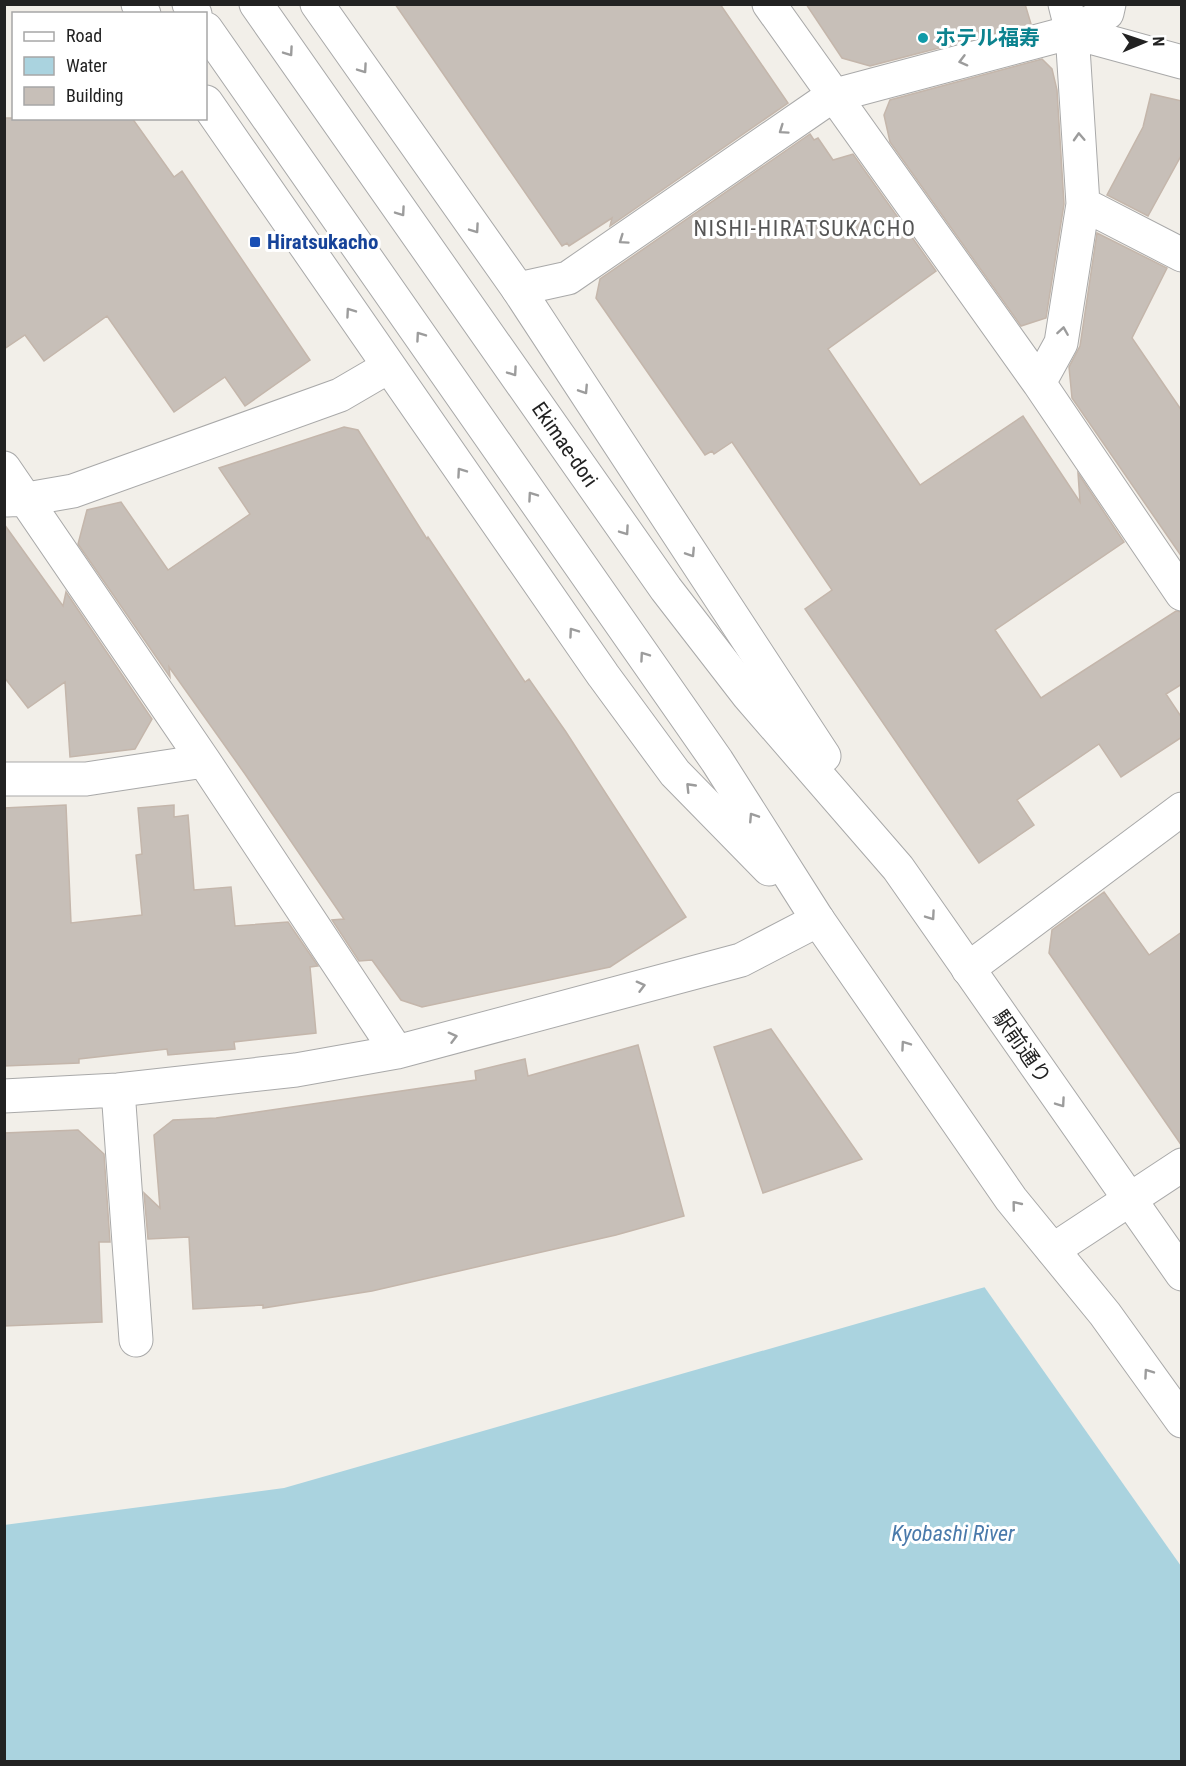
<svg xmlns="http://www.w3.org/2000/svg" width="1186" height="1766" font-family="'Roboto Condensed','Noto Sans JP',sans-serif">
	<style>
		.water { fill: #aad3df }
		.pier { fill: #f2efe9 }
		.building { fill: #c7bfb8; stroke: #c4b6ab; stroke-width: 1.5 }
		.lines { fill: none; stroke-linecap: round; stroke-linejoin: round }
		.minor-casing { stroke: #a9a9a9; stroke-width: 35 }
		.tertiary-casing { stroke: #a9a9a9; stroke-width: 35 }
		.minor { stroke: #fff; stroke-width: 33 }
		.tertiary { stroke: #fff; stroke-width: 33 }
		.oneway { stroke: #9c9c9c }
		.culture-dot { fill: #0f9aa8; stroke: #fff; stroke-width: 2 }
		.transit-dot { fill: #1a4fb4; stroke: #fff; stroke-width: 2 }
		.labels { text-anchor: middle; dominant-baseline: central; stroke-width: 6; stroke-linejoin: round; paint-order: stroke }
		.culture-label { font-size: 21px; font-weight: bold; fill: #0d838f; stroke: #fff; text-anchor: start }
		.transit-label { font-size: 21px; font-weight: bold; fill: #164399; stroke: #fff; text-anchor: start }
		.street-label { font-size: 21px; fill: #222; stroke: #fff }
		.neighbourhood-label { font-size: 22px; letter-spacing: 1.5px; fill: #555; stroke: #fff }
		.water-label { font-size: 22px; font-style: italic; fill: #4a7aab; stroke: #fff }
	</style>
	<rect width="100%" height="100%" fill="#f2efe9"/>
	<!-- water -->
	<path class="water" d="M1181 1234V1761H5L4 1525 284 1488 978 1289Z"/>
	<!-- pier -->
	<path class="pier" d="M1182 1231 1181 1566 983 1285Z"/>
	<!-- building -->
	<path class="building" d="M395 4H720L788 103 610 226 612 218 569 246 567 243 562 246Z
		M806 4H1025L1031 24 870 66 842 58Z
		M1042 59 1052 69 1057 90 1064 204 1046 318 1021 326 890 142 884 115 890 100Z
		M1151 94 1182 101V154L1148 216 1107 195 1143 127Z
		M4 118H132L174 177 182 171 310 360 245 406 225 377 174 412 107 316 44 361 25 335 4 349Z
		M810 134 814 140 818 138 833 160 853 154 936 271 828 349 920 485 1023 416 1080 502 1078 473 1124 542 995 630 1041 698 1176 611 1182 612V684L1166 694 1182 718V737L1121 777 1099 744 1017 800 1034 825 979 863 805 609 832 590 732 442 714 454 712 451 705 455 596 298 600 279Z
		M1097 233 1167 268 1132 338 1182 411V557L1072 398 1069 367 1080 346Z
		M344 427 358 430 427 539 428 537 525 682 529 679 566 732 686 917 610 967 422 1007 401 1000 372 960 359 961 332 920 344 919 245 774 169 667 170 677 78 544 87 510 121 502 168 570 250 514 219 468Z
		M4 524 63 606 66 592 152 719 135 749 70 757 65 682 28 708 4 677Z
		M66 805 71 923 142 915 136 855 142 854 138 808 174 805V817L188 815 194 890 231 887 235 926 288 922 318 966 310 967 316 1033 234 1042 235 1049 168 1055 167 1049 79 1059V1063L4 1066V808Z
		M1104 892 1149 955 1182 932V1146L1049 953 1052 930Z
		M771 1029 862 1159 763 1193 714 1047Z
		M638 1045 684 1216 616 1235 372 1291 263 1308V1305L193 1309 189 1237 148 1239 144 1193 160 1208 154 1135 173 1120 216 1118 476 1080 475 1071 525 1059 528 1076Z
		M78 1130 104 1154 110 1242H99L102 1322 4 1326V1133Z"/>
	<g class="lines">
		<defs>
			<path id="minor" d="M769 4 1039 383 1182 594
				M1065 4 1072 32
				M1083 204 1182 255
				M518 289 568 278 832 96 1072 32 1182 62
				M1039 383 1061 343 1083 204 1072 32 1107 13 1109 4
				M4 468 204 761 397 1052
				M7 500 27 499 73 491 340 395 388 367
				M4 779H86L204 761
				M968 969 1182 809
				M118 1090 136 1340
				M4 1096 118 1090 296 1070 397 1052 741 960 818 920"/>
			<g id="tertiary">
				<path d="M138 4 144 14"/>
				<path d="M189 4 195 14"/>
				<path id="s1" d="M256 4 666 589 748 695 898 868 1182 1274"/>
				<path d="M317 4 518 289 824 756"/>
				<path d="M206 29 717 761 818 920 1011 1199 1105 1314 1182 1421"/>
				<path d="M206 102 603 675 675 773 769 869"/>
				<path d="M1053 1250 1182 1165"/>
			</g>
		</defs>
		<!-- minor casing -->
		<use href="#minor" class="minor-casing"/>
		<!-- tertiary casing -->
		<use href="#tertiary" class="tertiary-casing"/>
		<!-- minor -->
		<use href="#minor" class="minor"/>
		<!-- tertiary -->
		<use href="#tertiary" class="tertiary"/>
	</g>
	<!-- one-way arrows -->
	<defs><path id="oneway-chevron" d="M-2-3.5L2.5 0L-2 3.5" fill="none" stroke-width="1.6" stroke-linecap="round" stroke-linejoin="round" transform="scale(1.5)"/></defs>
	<g class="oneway">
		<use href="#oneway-chevron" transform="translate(289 52) rotate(55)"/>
		<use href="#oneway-chevron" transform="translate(963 61) rotate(165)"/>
		<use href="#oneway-chevron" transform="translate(363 69) rotate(55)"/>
		<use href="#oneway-chevron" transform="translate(783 130) rotate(145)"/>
		<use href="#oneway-chevron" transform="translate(1079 137) rotate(-93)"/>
		<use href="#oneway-chevron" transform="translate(401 212) rotate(55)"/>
		<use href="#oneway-chevron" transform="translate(475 229) rotate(55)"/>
		<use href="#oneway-chevron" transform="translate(623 240) rotate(145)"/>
		<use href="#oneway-chevron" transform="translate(350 312) rotate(-125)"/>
		<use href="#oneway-chevron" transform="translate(1063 331) rotate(-81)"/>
		<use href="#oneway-chevron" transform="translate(420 336) rotate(-125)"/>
		<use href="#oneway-chevron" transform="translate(513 372) rotate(55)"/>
		<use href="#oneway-chevron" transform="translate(584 390) rotate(57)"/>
		<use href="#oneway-chevron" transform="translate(461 472) rotate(-125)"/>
		<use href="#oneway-chevron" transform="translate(532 496) rotate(-125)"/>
		<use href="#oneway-chevron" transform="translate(625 531) rotate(55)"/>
		<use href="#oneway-chevron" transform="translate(691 553) rotate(57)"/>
		<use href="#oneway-chevron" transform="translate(573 632) rotate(-125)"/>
		<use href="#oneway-chevron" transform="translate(644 656) rotate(-125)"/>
		<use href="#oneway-chevron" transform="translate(690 787) rotate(-134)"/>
		<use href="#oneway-chevron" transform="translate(753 817) rotate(-123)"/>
		<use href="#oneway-chevron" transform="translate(931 916) rotate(55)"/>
		<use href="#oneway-chevron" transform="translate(641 986) rotate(-15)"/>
		<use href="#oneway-chevron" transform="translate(453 1037) rotate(-15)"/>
		<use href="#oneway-chevron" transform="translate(905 1045) rotate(-125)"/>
		<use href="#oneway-chevron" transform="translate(1061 1103) rotate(55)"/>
		<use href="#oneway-chevron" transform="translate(1016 1205) rotate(-129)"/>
		<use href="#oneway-chevron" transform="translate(1148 1373) rotate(-125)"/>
	</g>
	<!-- markers -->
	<circle class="culture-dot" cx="923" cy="38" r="6"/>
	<rect class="transit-dot" x="249" y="236" width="12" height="12" rx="3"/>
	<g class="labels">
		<!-- culture labels -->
		<g class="culture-label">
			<text x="935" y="38">ホテル福寿</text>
		</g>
		<!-- transit labels -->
		<g class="transit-label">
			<text x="267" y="242">Hiratsukacho</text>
		</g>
		<!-- street labels -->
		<g class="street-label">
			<text stroke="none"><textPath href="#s1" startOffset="538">Ekimae-dori</textPath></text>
			<text transform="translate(1022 1047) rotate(55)">駅前通り</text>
		</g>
		<!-- neighbourhood labels -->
		<g class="neighbourhood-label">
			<text x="805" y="228">NISHI-HIRATSUKACHO</text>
		</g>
		<!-- water labels -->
		<g class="water-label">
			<text x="953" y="1533">Kyobashi River</text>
		</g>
	</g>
	<!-- border -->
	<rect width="1186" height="1766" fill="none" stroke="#222222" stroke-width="12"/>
	<!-- legend -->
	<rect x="12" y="12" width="195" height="108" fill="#ffffff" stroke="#a7a7a7" stroke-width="1.5"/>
	<rect x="24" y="32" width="30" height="9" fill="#ffffff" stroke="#a7a7a7" stroke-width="1.5"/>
	<text x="66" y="42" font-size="18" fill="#222222">Road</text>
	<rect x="24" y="57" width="30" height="18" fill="#aad3df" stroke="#a7a7a7" stroke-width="1.5"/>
	<text x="66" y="72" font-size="18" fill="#222222">Water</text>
	<rect x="24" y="87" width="30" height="18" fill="#c7bfb8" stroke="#a7a7a7" stroke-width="1.5"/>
	<text x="66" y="102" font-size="18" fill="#222222">Building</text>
	<!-- north arrow -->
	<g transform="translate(1144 42) rotate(88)" stroke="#ffffff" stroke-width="4.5" paint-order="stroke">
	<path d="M0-4.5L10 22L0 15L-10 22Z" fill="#222222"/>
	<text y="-9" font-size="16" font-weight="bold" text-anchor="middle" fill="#222222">N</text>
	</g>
</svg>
